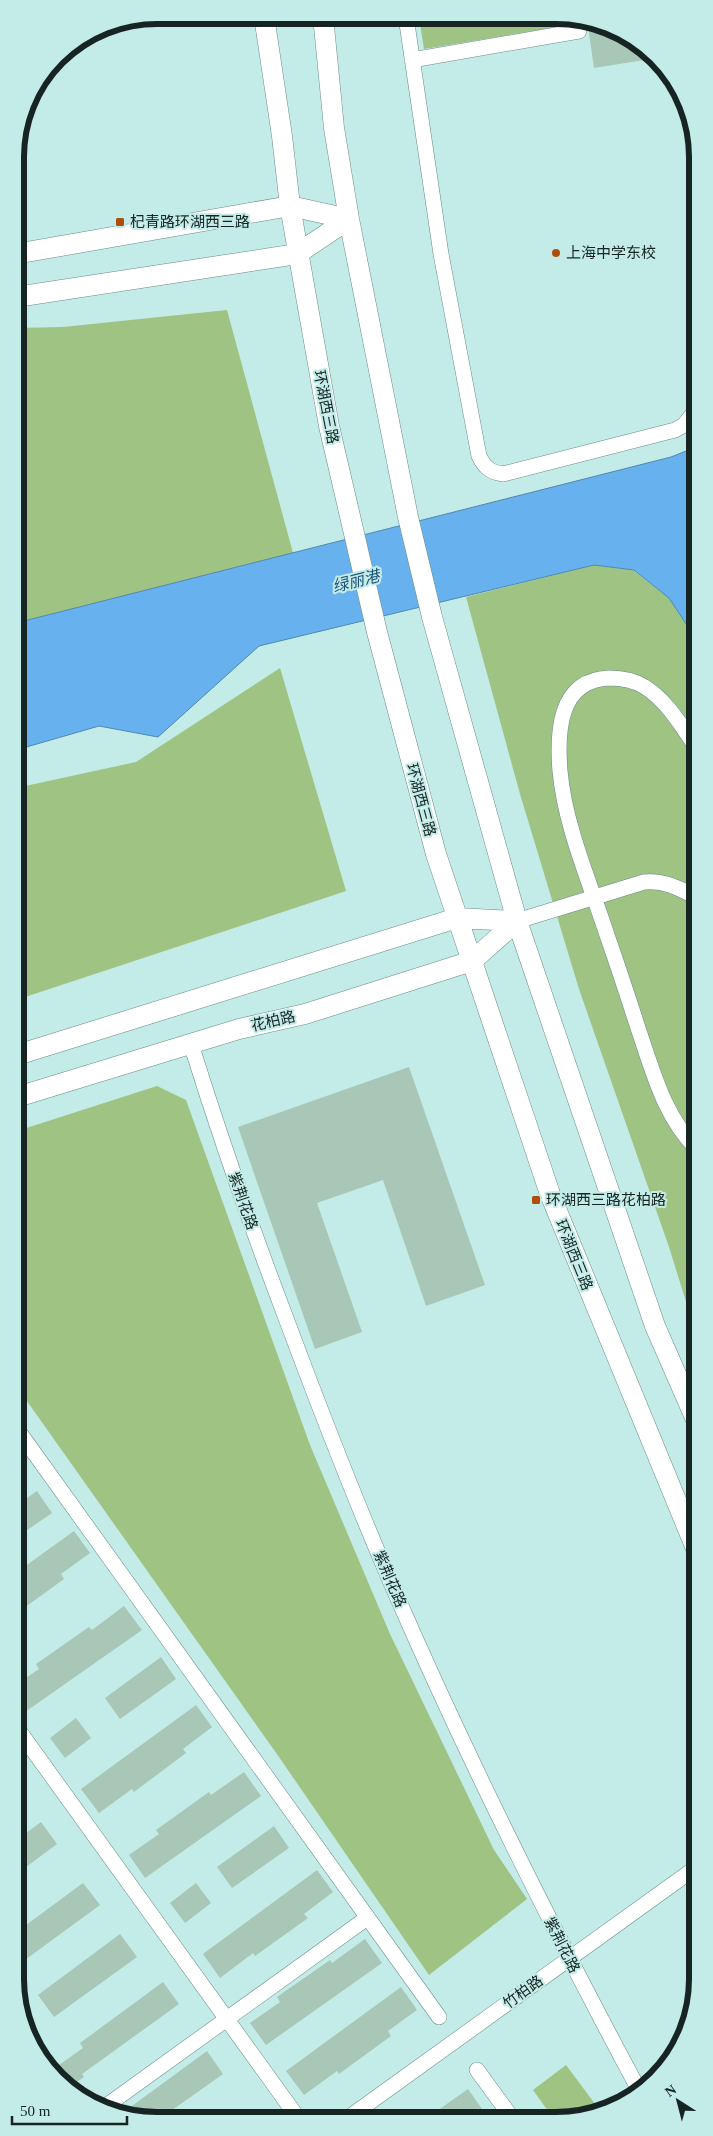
<svg xmlns="http://www.w3.org/2000/svg" width="713" height="2136" font-family="'Times New Roman','Noto Sans SC',serif">
	<style>
		.green { fill: #9fc382 }
		.water { fill: #67b2ee; stroke: #4f88b1 }
		.building { fill: #a8c7b6 }
		.lines { fill: none; stroke-linecap: round; stroke-linejoin: round }
		.minor-casing { stroke: #688d89; stroke-width: 16 }
		.major-casing { stroke: #688d89; stroke-width: 21 }
		.minor { stroke: #fff; stroke-width: 15 }
		.major { stroke: #fff; stroke-width: 20 }
		.poi-dot { fill: #af4e0b; stroke: #c3ebe7; stroke-width: 2 }
		.labels { text-anchor: middle; dominant-baseline: central; stroke-width: 4; stroke-linejoin: round; paint-order: stroke }
		.poi-label { font-size: 15px; fill: #162523; stroke: #c3ebe7; text-anchor: start }
		.street-label { font-size: 15px; fill: #162523; stroke: #c3ebe7 }
		.water-label { font-size: 16px; font-style: italic; fill: #1e537c; stroke: #c3ebe7 }
		.rim { fill: none; stroke: #162523; stroke-width: 6 }
	</style>
	<rect width="100%" height="100%" fill="#c3ebe7"/>
	<!-- green -->
	<path class="green" d="M419 17 568 18 569 25 424 49Z
		M227 310 293 553 16 623V328L63 327Z
		M594 565 633 570 669 598 696 639 697 1337 669 1247 579 989 520 794 466 597Z
		M280 668 346 891 16 1000V788L136 762Z
		M157 1086 186 1100 310 1445 390 1634 494 1850 527 1899 429 1975 279 1757 17 1387V1131Z
		M566 2065 601 2112 584 2118H553L533 2090Z"/>
	<!-- water -->
	<path class="water" d="M696 447V639L669 598 634 570 594 565 259 646 158 737 99 726 16 750V623L671 457Z"/>
	<!-- building -->
	<path class="building" d="M587 19 657 57V58L594 68Z
		M409 1067 485 1285 426 1306 383 1180 317 1203 362 1332 315 1349 238 1127Z
		M37 1491 52 1513 17 1537V1505Z
		M74 1531 90 1553 61 1574 64 1579 17 1613V1572Z
		M124 1606 142 1630 25 1712 17 1701V1684L39 1669 36 1664 89 1627 92 1630Z
		M161 1657 176 1679 120 1719 105 1698Z
		M196 1705 212 1727 183 1749 186 1753 134 1792 132 1789 99 1813 81 1789Z
		M76 1718 91 1738 65 1758 50 1738Z
		M244 1772 261 1796 145 1878 129 1855 159 1834 156 1830 209 1792 211 1795Z
		M41 1822 57 1844 18 1873V1839Z
		M274 1826 289 1848 232 1888 217 1867Z
		M317 1870 333 1892 304 1914 308 1918 255 1956 253 1953 220 1978 203 1954Z
		M83 1883 100 1905 18 1965V1931Z
		M196 1883 211 1903 185 1923 170 1903Z
		M120 1934 137 1957 54 2017 38 1995Z
		M365 1939 382 1963 266 2045 250 2023 280 2002 277 1997 330 1960 332 1963Z
		M163 1982 179 2004 82 2074 84 2077 70 2087 57 2080 52 2070 83 2048 80 2043Z
		M401 1987 417 2010 388 2031 391 2036 339 2074 337 2071 304 2095 286 2071Z
		M207 2051 223 2074 161 2118H129L121 2114Z
		M468 2089 485 2113 477 2118H427Z"/>
	<g class="lines">
		<defs>
			<path id="minor" d="M406 17 441 254 479 456C485 468 490 472 503 474L675 430 684 425 696 410
				M412 60 579 31 577 18
				M696 747C681 725 667 701 645 687 634 680 621 678 609 678 558 680 557 733 560 771 565 827 591 885 608 938 619 969 629 1000 639 1031 653 1072 665 1118 697 1149
				M517 921 644 882C664 880 679 888 696 897
				M191 1044C220 1137 252 1229 287 1321 321 1412 356 1503 395 1592 469 1762 552 1928 640 2092
				M17 1429 439 2017
				M17 1728 298 2118
				M477 2070 512 2118
				M106 2106 367 1918
				M348 2118 698 1866"/>
			<path id="major" d="M264 16 282 136 290 206 329 426 377 632 436 854 550 1194 697 1551
				M323 16 334 128 349 219 408 517 432 617 517 921 655 1326 697 1422
				M15 254 290 206 349 219
				M16 297 297 254 349 219
				M17 1055 457 918 517 921
				M17 1097 239 1029 305 1014 472 961 517 921"/>
		</defs>
		<!-- minor casing -->
		<use href="#minor" class="minor-casing"/>
		<!-- major casing -->
		<use href="#major" class="major-casing"/>
		<!-- minor -->
		<use href="#minor" class="minor"/>
		<!-- major -->
		<use href="#major" class="major"/>
	</g>
	<!-- markers -->
	<g class="poi-dot">
		<rect x="115" y="217" width="10" height="10" rx="2.5"/>
		<circle cx="556" cy="253" r="5"/>
		<rect x="531" y="1195" width="10" height="10" rx="2.5"/>
	</g>
	<g class="labels">
		<!-- poi labels -->
		<g class="poi-label">
			<text x="130" y="222">杞青路环湖西三路</text>
			<text x="566" y="253">上海中学东校</text>
			<text x="546" y="1200">环湖西三路花柏路</text>
		</g>
		<!-- street labels -->
		<g class="street-label">
			<text transform="translate(326 407) rotate(79)">环湖西三路</text>
			<text transform="translate(421 800) rotate(75)">环湖西三路</text>
			<text transform="translate(273 1021) rotate(-13)">花柏路</text>
			<text transform="translate(243 1201) rotate(71)">紫荆花路</text>
			<text transform="translate(574 1255) rotate(68)">环湖西三路</text>
			<text transform="translate(390 1579) rotate(67)">紫荆花路</text>
			<text transform="translate(562 1945) rotate(63)">紫荆花路</text>
			<text transform="translate(523 1992) rotate(-36)">竹柏路</text>
		</g>
		<!-- water labels -->
		<g class="water-label">
			<text transform="translate(356 581) rotate(-14)">绿丽港</text>
		</g>
	</g>
	<!-- crop -->
	<path d="M0 0H713V2136H0ZM157 24H556A133 133 0 0 1 689 157V1979A133 133 0 0 1 556 2112H157A133 133 0 0 1 24 1979V157A133 133 0 0 1 157 24Z" fill="#c3ebe7" fill-rule="evenodd"/>
	<path class="rim" d="M157 24H556A133 133 0 0 1 689 157V1979A133 133 0 0 1 556 2112H157A133 133 0 0 1 24 1979V157A133 133 0 0 1 157 24Z"/>
	<!-- north arrow -->
	<g transform="translate(678 2101) rotate(324)" stroke="#c3ebe7" stroke-width="4" paint-order="stroke">
	<path d="M0-4L9 19L0 12L-9 19Z" fill="#162523"/>
	<text y="-8" font-size="14" font-weight="bold" text-anchor="middle" fill="#162523">N</text>
	</g>
	<!-- scale -->
	<path d="M12 2116v8h115v-8" fill="none" stroke="#162523" stroke-width="2.5"/>
	<text x="20" y="2116" font-size="15" fill="#162523" stroke="#c3ebe7" stroke-width="4" paint-order="stroke">50 m</text>
</svg>
